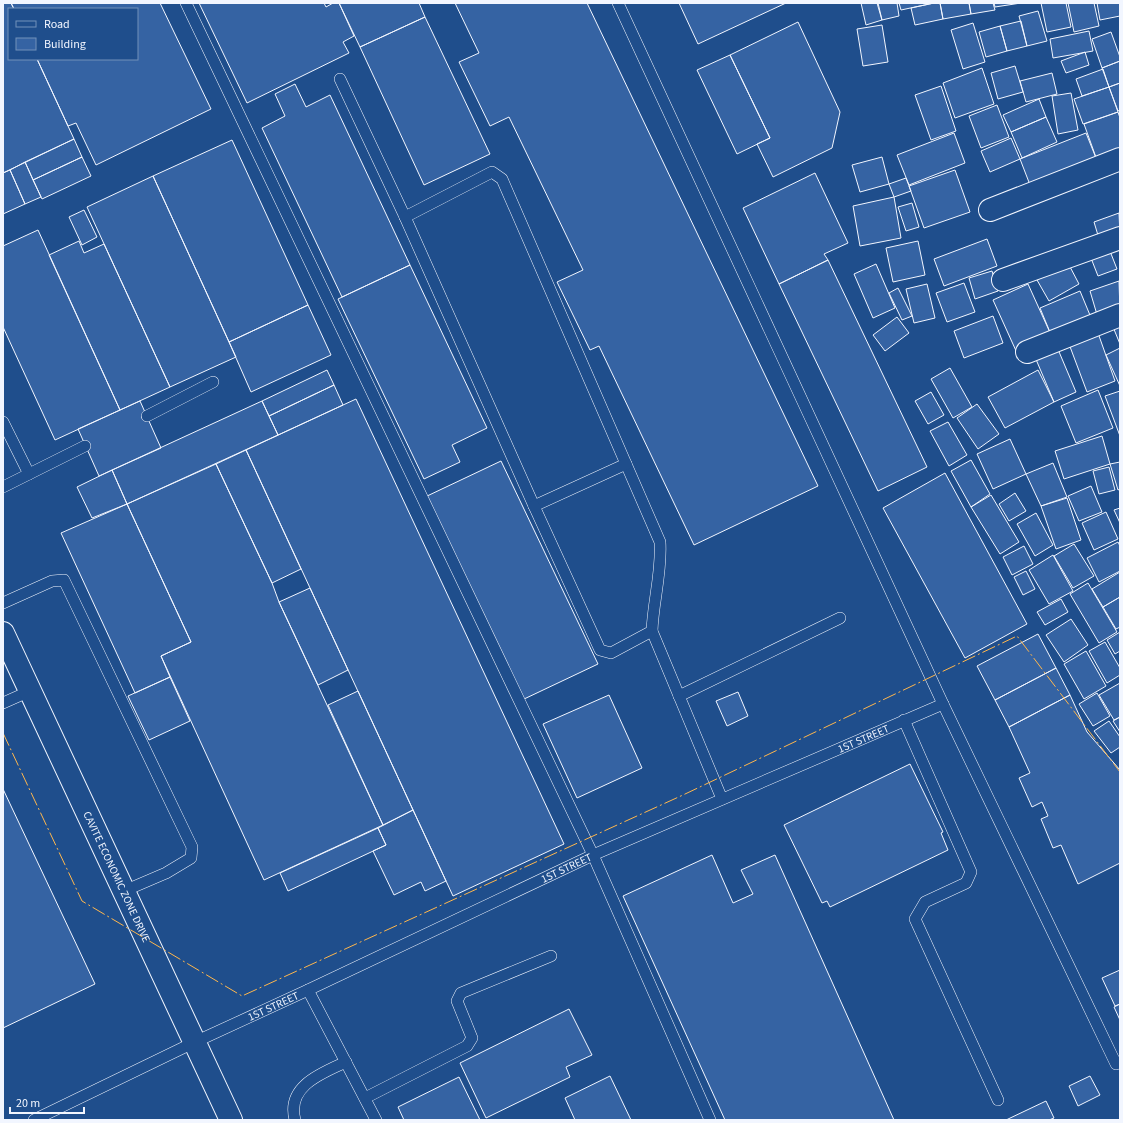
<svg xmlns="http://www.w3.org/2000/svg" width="1123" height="1123" font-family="'Source Sans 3',sans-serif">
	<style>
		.building { fill: #3563a3; stroke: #f2f6ff }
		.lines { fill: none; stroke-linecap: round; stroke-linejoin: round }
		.lane-casing { stroke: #f2f6ff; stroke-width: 12 }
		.street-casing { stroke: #f2f6ff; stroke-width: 24 }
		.secondary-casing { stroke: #f2f6ff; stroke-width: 24 }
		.lane { stroke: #1f4e8c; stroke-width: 11 }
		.street { stroke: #1f4e8c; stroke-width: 22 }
		.secondary { stroke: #1f4e8c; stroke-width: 22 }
		.power { stroke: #ffb74d; stroke-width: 1; stroke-dasharray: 14 3 2 3; stroke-linecap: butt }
		.labels { text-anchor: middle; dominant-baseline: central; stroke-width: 3; stroke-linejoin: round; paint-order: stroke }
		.street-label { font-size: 11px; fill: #f2f6ff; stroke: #1f4e8c }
	</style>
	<rect width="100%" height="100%" fill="#1f4e8c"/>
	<!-- building -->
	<path class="building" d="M3 3H11L14 9H9V59H37L74 139 3 173Z
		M11 3H160L211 109 96 165 76 123 68 126 37 59H137V9H14Z
		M199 3H324L326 7 333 3H339L354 36 343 42 349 53 247 103Z
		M339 3H419L425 17 360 47Z
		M455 3H587L818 486 694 545 599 346 590 350 557 282 583 270 509 117 490 126 459 62 479 53Z
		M679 3H786L698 44Z
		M861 3H877L882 20 866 25Z
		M878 3H897L899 16 882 20Z
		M899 3H934L901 10Z
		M934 3H940L943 19 915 25 911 8Z
		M940 3H969L971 14 943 19Z
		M969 3H993L995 10 971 14Z
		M994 3H1021L995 7Z
		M1041 3H1066L1071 27 1047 32Z
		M1068 3H1094L1099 26 1074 32Z
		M1097 3H1120V16L1100 20Z
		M1038 11 1047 41 1027 46 1019 16Z
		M425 17 490 154 424 185 360 47Z
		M1021 21 1027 46 1007 51 1000 26Z
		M798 22 840 112 832 148 773 177 757 144 770 138 730 55Z
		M973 23 985 62 963 69 951 30Z
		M882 25 888 62 863 66 857 29Z
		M1000 26 1007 51 986 57 979 32Z
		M1089 31 1093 51 1053 58 1050 39Z
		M1111 32 1120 57V61L1102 68 1092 39Z
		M1085 52 1089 65 1066 73 1061 61Z
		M730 55 770 138 737 154 697 70Z
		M1120 61V83L1109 87 1102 68Z
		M1015 66 1023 92 998 99 991 73Z
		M982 68 994 104 955 118 943 83Z
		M1103 69 1109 87 1082 96 1076 79Z
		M1052 73 1057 94 1026 102 1020 81Z
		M1120 83V110L1118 111 1109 87Z
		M295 84 306 107 330 95 410 265 342 297 262 128 285 116 275 94Z
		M941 86 956 131 931 140 915 95Z
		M1109 87 1118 112 1083 124 1074 99Z
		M1071 93 1078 130 1058 134 1052 96Z
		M1039 99 1046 117 1011 132 1003 115Z
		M997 105 1009 137 981 148 969 116Z
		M1118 112 1120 118V156L1098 163 1084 124Z
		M1046 117 1057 142 1022 158 1011 132Z
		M954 133 965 163 909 185 897 155Z
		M1086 133 1098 163 1032 190 1020 159Z
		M1011 138 1020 159 990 172 981 151Z
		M74 139 82 157 33 180 25 162Z
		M232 140 308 305 229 342 153 176Z
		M82 157 91 176 42 199 33 180Z
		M882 157 889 184 860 192 852 165Z
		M25 162 41 197 25 204 10 170Z
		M10 170 25 204 3 214V173Z
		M955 170 970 212 924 228 909 186Z
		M815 173 848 243 824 254 828 260 779 284 743 208Z
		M153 176 236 357 170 387 87 207Z
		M906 178 911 191 894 197 889 184Z
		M894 197 901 238 860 246 853 206Z
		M912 203 919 227 906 231 898 207Z
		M84 210 97 237 82 245 69 217Z
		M1119 213 1120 235 1100 242 1094 222Z
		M38 230 120 410 55 440 3 327V246Z
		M987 239 997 266 944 286 934 259Z
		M79 241 84 253 104 244 170 387 120 410 49 255Z
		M918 241 925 275 893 282 886 248Z
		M1108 246 1117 269 1098 276 1089 253Z
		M828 260 927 467 878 491 779 284Z
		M1068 263 1079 284 1049 301 1037 280Z
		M876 264 895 308 873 318 854 274Z
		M410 265 487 428 452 445 460 462 424 479 338 299Z
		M992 271 998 291 975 299 969 278Z
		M1119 281 1120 312 1098 318 1090 291Z
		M964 283 975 312 947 322 936 293Z
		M927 284 935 318 914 323 906 289Z
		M1028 284 1052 337 1017 353 993 300Z
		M898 288 912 316 902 320 889 293Z
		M1080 291 1092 320 1052 337 1040 308Z
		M308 305 331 355 251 392 229 342Z
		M993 316 1003 343 964 358 954 331Z
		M897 317 909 333 885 351 873 335Z
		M1120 319V344L1111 322Z
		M1098 333 1115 381 1087 392 1069 344Z
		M1057 347 1076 392 1054 402 1035 357Z
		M1120 348V386L1106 355Z
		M950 368 972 407 953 418 931 379Z
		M327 370 334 385 269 416 262 401Z
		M1038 370 1054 402 1005 428 988 397Z
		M334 385 343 405 278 435 269 416Z
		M1098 390 1113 428 1076 443 1061 406Z
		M1120 391V436L1105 396Z
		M931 392 944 415 928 424 915 401Z
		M356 399 564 844 453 896 246 450Z
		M140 401 161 448 99 476 78 429Z
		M262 401 278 435 127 504 112 470Z
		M977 404 999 434 978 449 957 418Z
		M948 422 967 455 949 466 930 431Z
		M1102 436 1110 464 1064 479 1055 451Z
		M1010 439 1026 474 993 489 977 454Z
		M246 450 301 569 272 583 216 464Z
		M971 460 990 494 971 507 951 471Z
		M501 461 598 664 522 700 425 497Z
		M1120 462V489L1118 490 1110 464Z
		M1053 463 1067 497 1041 506 1026 474Z
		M216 464 272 583 279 602 383 825 264 880 161 656 191 642 127 504Z
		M1109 467 1115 490 1099 494 1093 471Z
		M112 470 127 504 92 518 77 487Z
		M945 473 1027 624 965 658 883 508Z
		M1091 486 1102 512 1079 521 1068 496Z
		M1015 493 1026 511 1009 521 999 504Z
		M991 495 1019 542 1000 554 971 507Z
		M1067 498 1081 540 1056 549 1041 506Z
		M127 504 191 642 161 656 170 677 135 693 61 533Z
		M1120 508V523L1114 510Z
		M1106 512 1118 539 1094 550 1082 523Z
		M1036 513 1053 545 1035 556 1017 524Z
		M1118 542 1120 546V571L1099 582 1087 558Z
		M1074 544 1094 576 1073 588 1054 556Z
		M1024 546 1033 564 1012 575 1003 557Z
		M1053 555 1073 591 1049 604 1029 570Z
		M1026 571 1035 589 1023 595 1014 577Z
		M1120 572V597L1103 607 1092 589Z
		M1088 583 1117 632 1099 643 1070 594Z
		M310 588 348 670 318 685 279 602Z
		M1120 597V627L1116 629 1103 607Z
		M1061 599 1068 612 1045 625 1037 612Z
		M1071 619 1088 645 1064 662 1046 635Z
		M1120 632V651L1115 654 1107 640Z
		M1038 634 1056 668 995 700 977 666Z
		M1105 642 1120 668V675L1107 683 1089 651Z
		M1086 651 1106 686 1084 699 1064 664Z
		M1056 668 1070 695 1009 727 995 700Z
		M170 677 190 721 149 740 128 696Z
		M1120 683V717L1114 720 1099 695Z
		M358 691 413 810 383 825 328 705Z
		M738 692 748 716 727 726 716 701Z
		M1097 693 1110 716 1093 726 1079 704Z
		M609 695 642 768 577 798 543 724Z
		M1070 695 1087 732 1120 770V863L1078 884 1061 845 1053 848 1041 819 1048 816 1042 802 1032 807 1019 778 1030 773 1009 727Z
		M1120 717V732L1113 721Z
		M1109 721 1120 737V747L1111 753 1094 731Z
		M910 764 943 832 941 833 948 850 830 907 827 901 822 903 784 825Z
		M3 789 95 984 3 1028Z
		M413 810 446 881 425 891 421 882 394 895 373 851 386 845 378 828Z
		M378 828 386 845 288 891 280 873Z
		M712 855 733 903 753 894 741 870 775 855 894 1120H725L623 896Z
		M1120 970V1004L1115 1006 1102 978Z
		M1120 1004V1020L1114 1007Z
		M569 1009 592 1055 566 1067 570 1077 486 1118 460 1063Z
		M610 1076 631 1120H575L565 1098Z
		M1090 1076 1100 1095 1078 1106 1069 1086Z
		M459 1077 480 1120H404L398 1107Z
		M1046 1101 1054 1118 1049 1120H1006Z"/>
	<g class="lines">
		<defs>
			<g id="lane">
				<path d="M186 3 593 855 710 1120"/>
				<path d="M618 3 943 704 1116 1064 1120 1062"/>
				<path d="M340 79 405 217 492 172 502 179 660 542C662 572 653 602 652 631L722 799"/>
				<path d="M405 217 534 506 626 464"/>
				<path d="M147 416 213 382"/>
				<path d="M3 422 29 474"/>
				<path d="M3 487 85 446"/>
				<path d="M534 506 600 650 611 653 652 631"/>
				<path d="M3 603 52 581 64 580 192 847 191 858 166 873 124 891"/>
				<path d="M679 696 840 618"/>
				<path d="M3 703 30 691"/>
				<path d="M904 720 971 872 966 883 925 902 915 919 998 1100"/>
				<path d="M308 990 376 1120"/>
				<path d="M365 1098 467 1046 472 1038 457 1001 461 993 551 956"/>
				<path id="s1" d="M34 1120 195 1042 308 990 593 855 943 704"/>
				<path d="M295 1120C286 1086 322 1073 346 1062"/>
			</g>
			<path id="street" d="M990 210 1120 159
				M1003 280 1120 238
				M1027 352 1120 315"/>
			<g id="secondary">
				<path id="s2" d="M3 633 231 1120"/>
			</g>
		</defs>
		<!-- lane casing -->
		<use href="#lane" class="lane-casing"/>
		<!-- street casing -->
		<use href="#street" class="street-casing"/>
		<!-- secondary casing -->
		<use href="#secondary" class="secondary-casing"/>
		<!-- lane -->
		<use href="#lane" class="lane"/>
		<!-- street -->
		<use href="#street" class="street"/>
		<!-- secondary -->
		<use href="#secondary" class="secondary"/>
		<!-- power -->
		<path class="power" d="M3 733 82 901 242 996 683 795 1017 636 1120 772"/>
	</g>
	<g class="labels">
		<!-- street labels -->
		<g class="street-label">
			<text stroke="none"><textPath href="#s1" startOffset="913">1ST STREET</textPath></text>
			<text stroke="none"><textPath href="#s1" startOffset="589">1ST STREET</textPath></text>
			<text stroke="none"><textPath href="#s2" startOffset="269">CAVITE ECONOMIC ZONE DRIVE</textPath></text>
			<text stroke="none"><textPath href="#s1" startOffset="265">1ST STREET</textPath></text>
		</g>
	</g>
	<!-- border -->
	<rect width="1123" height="1123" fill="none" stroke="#f2f6ff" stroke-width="8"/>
	<!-- legend -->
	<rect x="8" y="8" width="130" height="52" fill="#1f4e8c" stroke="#7391ba"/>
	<rect x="16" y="21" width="20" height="6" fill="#1f4e8c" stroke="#7391ba"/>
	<text x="44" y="28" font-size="12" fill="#f2f6ff">Road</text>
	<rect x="16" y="38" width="20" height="12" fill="#3563a3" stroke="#7391ba"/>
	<text x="44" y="48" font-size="12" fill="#f2f6ff">Building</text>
	<!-- scale -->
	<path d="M10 1107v6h74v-6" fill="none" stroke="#f2f6ff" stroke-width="2"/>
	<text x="16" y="1107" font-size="12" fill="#f2f6ff" stroke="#1f4e8c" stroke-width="3" paint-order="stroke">20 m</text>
</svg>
